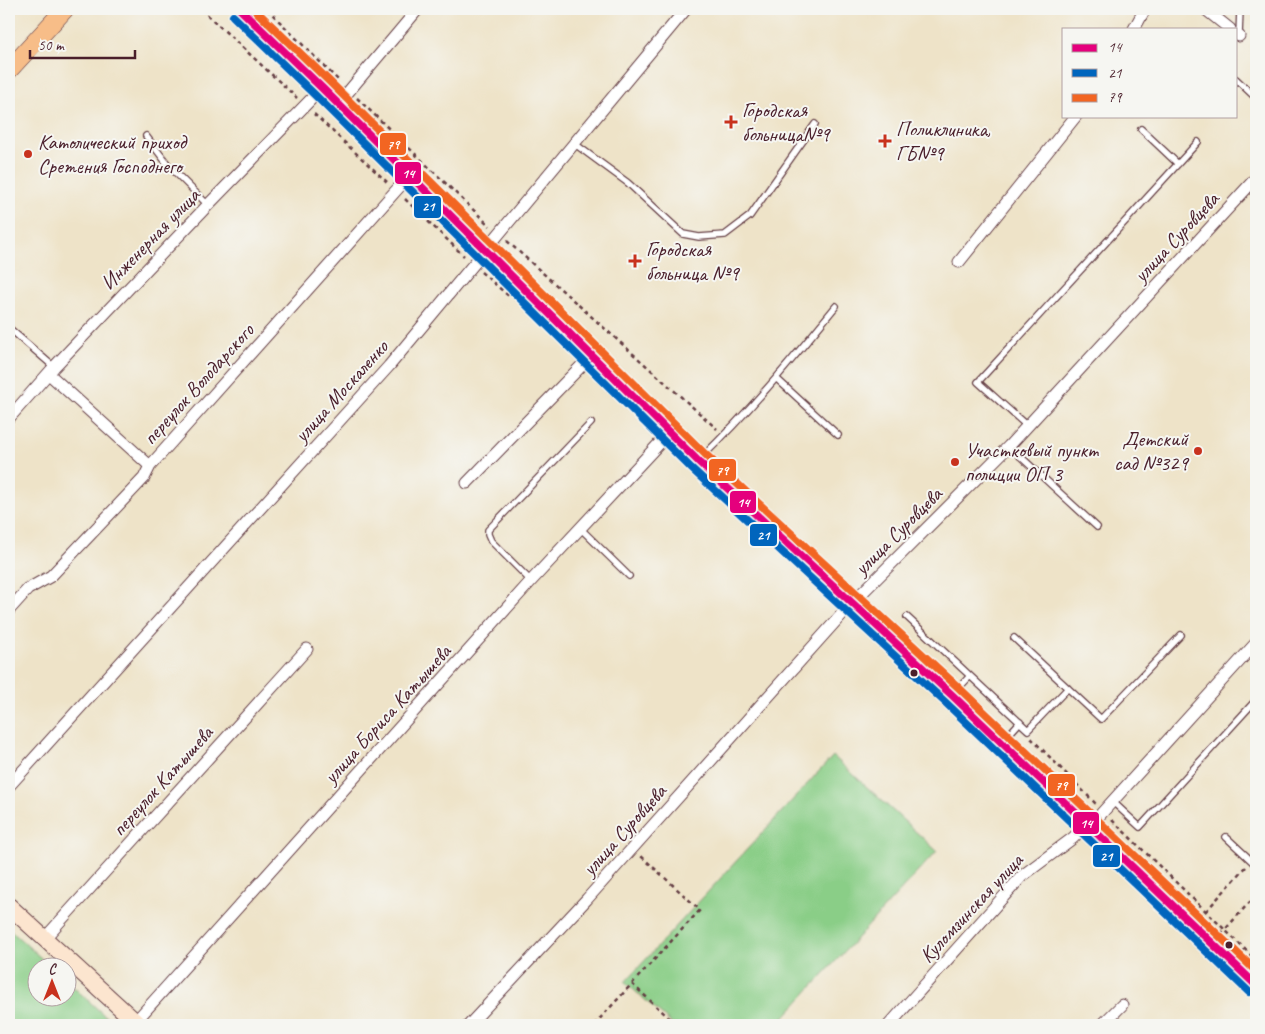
<svg xmlns="http://www.w3.org/2000/svg" width="1265" height="1034" font-family="Caveat,sans-serif">
	<style>
		.green { fill: #8ace87; stroke: #6a7659 }
		.lines { fill: none; stroke-linecap: round; stroke-linejoin: round }
		.lane-casing { stroke: #633c43; stroke-width: 8 }
		.street-casing { stroke: #633c43; stroke-width: 13 }
		.secondary-casing { stroke: #633c43; stroke-width: 18 }
		.primary-casing { stroke: #633c43; stroke-width: 19 }
		.path { stroke: #633c43; stroke-width: 2.5; stroke-dasharray: 4 4; stroke-linecap: butt }
		.lane { stroke: #fff; stroke-width: 5.5 }
		.street { stroke: #fff; stroke-width: 11 }
		.secondary { stroke: #fce5cf; stroke-width: 16 }
		.primary { stroke: #f7bd88; stroke-width: 18 }
		.bus-1-casing { stroke: #f6f6f2; stroke-width: 11 }
		.bus-2-casing { stroke: #f6f6f2; stroke-width: 11 }
		.bus-3-casing { stroke: #f6f6f2; stroke-width: 11 }
		.bus-1 { stroke: #e5007d; stroke-width: 8 }
		.bus-2 { stroke: #0065bd; stroke-width: 8 }
		.bus-3 { stroke: #f26522; stroke-width: 8 }
		.poi-dot { fill: #c8321e; stroke: #f6f6f2; stroke-width: 2 }
		.bus-dot { fill: #4a1f2b; stroke: #f6f6f2; stroke-width: 2 }
		.labels { text-anchor: middle; dominant-baseline: central; stroke-width: 4; stroke-linejoin: round; paint-order: stroke }
		.poi-label { font-size: 21px; fill: #4a1f2b; stroke: #f6f6f2; text-anchor: start }
		.street-label { font-size: 21px; fill: #4a1f2b; stroke: #f6f6f2 }
		.line-badge { stroke: #f6f6f2; stroke-width: 2 }
		.badge-label { font-size: 14px; text-anchor: middle; font-weight: bold; fill: #fff }
	</style>
	<rect width="100%" height="100%" fill="#f6f6f2"/>
	<filter id="ink" filterUnits="userSpaceOnUse"><feTurbulence type="fractalNoise" baseFrequency=".02" numOctaves="2"/><feDisplacementMap in="SourceGraphic" scale="10" xChannelSelector="R" yChannelSelector="G"/><feConvolveMatrix kernelMatrix="1 2 1 2 8 2 1 2 1" color-interpolation-filters="sRGB"/></filter>
	<filter id="wash" filterUnits="userSpaceOnUse"><feTurbulence type="fractalNoise" baseFrequency=".0096" numOctaves="4" result="noise"/><feDisplacementMap in="SourceGraphic" scale="20" xChannelSelector="R" yChannelSelector="G"/><feGaussianBlur stdDeviation="1.12" result="paint"/><feColorMatrix in="noise" values="0 0 0 0 0 0 0 0 0 0 0 0 0 0 0 0 0 1.4 0 .05"/><feComposite in="paint" operator="in"/></filter>
	<g filter="url(#wash)">
		<rect width="100%" height="100%" fill="#eee3c8"/>
		<!-- green -->
		<path class="green" d="M833 756 937 851 777 1025H673L625 982Z
			M9 929 50 966H38V996H68V982L115 1025H9Z"/>
	</g>
	<g filter="url(#ink)">
		<g class="lines">
			<defs>
				<path id="lane" d="M1239 36 1240 9
					M1236 79 1256 98
					M1141 129 1178 164
					M146 136 169 166 208 205
					M575 144 628 183 683 234 699 237 725 235 750 216 815 124
					M9 328 54 367
					M777 379 838 435
					M1027 426 978 382 1198 142
					M1009 446 1097 527
					M699 460C750 411 792 360 836 306
					M580 528 629 576
					M531 581 491 541 488 534V530L591 423
					M907 617 1028 730 1068 688
					M1014 638 1101 719 1181 635
					M1248 652 1256 659
					M953 694 970 676
					M1003 741 1020 722
					M1112 801 1140 827 1256 700
					M1226 837 1256 865"/>
				<path id="street" d="M1205 9 1230 29
					M1134 29 1145 9
					M1236 34 1239 36
					M338 104 418 9
					M959 262 1076 116
					M49 374 150 466
					M9 418 54 367 208 205 322 88
					M467 483 592 355
					M9 610 28 589 51 576 144 478 150 466 409 176
					M9 786 389 366 686 9
					M1090 826 1256 643
					M44 939 307 649
					M135 1022 531 581 669 433
					M469 1025 587 899 852 603 1009 446 1256 178
					M889 1025 1022 876 1073 838 1087 824
					M1102 1025 1122 1005"/>
				<path id="secondary" d="M240 9 322 88 698 461 952 695 1256 985
					M9 906 139 1025"/>
				<path id="primary" d="M9 70 65 9"/>
			</defs>
			<!-- lane casing -->
			<use href="#lane" class="lane-casing"/>
			<!-- street casing -->
			<use href="#street" class="street-casing"/>
			<!-- secondary casing -->
			<use href="#secondary" class="secondary-casing"/>
			<!-- primary casing -->
			<use href="#primary" class="primary-casing"/>
			<!-- path -->
			<path class="path" d="M201 9 297 98
				M267 9 340 82
				M357 98 490 226
				M314 114 387 182
				M405 199 464 256
				M507 241 717 429
				M481 272 511 298
				M1031 738 1096 804
				M1112 820 1256 960
				M1206 911 1246 867
				M1221 934 1256 895
				M632 984 677 1025
				M594 1025 700 910 641 856"/>
			<!-- lane -->
			<use href="#lane" class="lane"/>
			<!-- street -->
			<use href="#street" class="street"/>
			<!-- secondary -->
			<use href="#secondary" class="secondary"/>
			<!-- primary -->
			<use href="#primary" class="primary"/>
			<defs>
				<path id="bus-1" d="M240 9 322 88 698 461 952 695 1256 985"/>
				<path id="bus-2" d="M233 16 315 95 691 468 945 702 1249 992"/>
				<path id="bus-3" d="M254 9 329 81 705 454 959 688 1256 971"/>
			</defs>
			<!-- bus-1 casing -->
			<use href="#bus-1" class="bus-1-casing"/>
			<!-- bus-2 casing -->
			<use href="#bus-2" class="bus-2-casing"/>
			<!-- bus-3 casing -->
			<use href="#bus-3" class="bus-3-casing"/>
			<!-- bus-1 -->
			<use href="#bus-1" class="bus-1"/>
			<!-- bus-2 -->
			<use href="#bus-2" class="bus-2"/>
			<!-- bus-3 -->
			<use href="#bus-3" class="bus-3"/>
		</g>
	</g>
	<!-- markers -->
	<g class="poi-dot">
		<path d="M728.5 114.5h5v5h5v5h-5v5h-5v-5h-5v-5h5z"/>
		<path d="M882.5 133.5h5v5h5v5h-5v5h-5v-5h-5v-5h5z"/>
		<circle cx="28" cy="154" r="5"/>
		<path d="M632.5 253.5h5v5h5v5h-5v5h-5v-5h-5v-5h5z"/>
		<circle cx="1198" cy="451" r="5"/>
		<circle cx="955" cy="462" r="5"/>
	</g>
	<g class="bus-dot">
		<circle cx="914" cy="673" r="4.5"/>
		<circle cx="1229" cy="945" r="4.5"/>
	</g>
	<g class="labels">
		<!-- poi labels -->
		<g class="poi-label">
			<text x="742" y="110">Городская<tspan x="742" dy="24">больница№9</tspan></text>
			<text x="896" y="129">Поликлиника,<tspan x="896" dy="24">ГБ№9</tspan></text>
			<text x="38" y="142">Католический приход<tspan x="38" dy="24">Сретения Господнего</tspan></text>
			<text x="646" y="249">Городская<tspan x="646" dy="24">больница №9</tspan></text>
			<text x="1188" y="439" text-anchor="end">Детский<tspan x="1188" dy="24">сад №329</tspan></text>
			<text x="965" y="450">Участковый пункт<tspan x="965" dy="24">полиции ОП 3</tspan></text>
		</g>
		<!-- street labels -->
		<g class="street-label">
			<text transform="translate(1176 237) rotate(-47)">улица Суровцева</text>
			<text transform="translate(150 239) rotate(-46)">Инженерная улица</text>
			<text transform="translate(198 384) rotate(-48)">переулок Володарского</text>
			<text transform="translate(341 391) rotate(-48)">улица Москаленко</text>
			<text transform="translate(898 531) rotate(-45)">улица Суровцева</text>
			<text transform="translate(387 714) rotate(-48)">улица Бориса Катышева</text>
			<text transform="translate(162 781) rotate(-48)">переулок Катышева</text>
			<text transform="translate(624 830) rotate(-48)">улица Суровцева</text>
			<text transform="translate(971 908) rotate(-47)">Куломзинская улица</text>
		</g>
	</g>
	<g class="line-badge">
		<rect x="379" y="132" width="28" height="24" rx="5" fill="#f26522"/>
		<rect x="394" y="161" width="28" height="24" rx="5" fill="#e5007d"/>
		<rect x="413" y="195" width="29" height="24" rx="5" fill="#0065bd"/>
		<rect x="708" y="458" width="29" height="24" rx="5" fill="#f26522"/>
		<rect x="729" y="490" width="28" height="24" rx="5" fill="#e5007d"/>
		<rect x="749" y="523" width="29" height="24" rx="5" fill="#0065bd"/>
		<rect x="1047" y="773" width="29" height="24" rx="5" fill="#f26522"/>
		<rect x="1072" y="811" width="28" height="24" rx="5" fill="#e5007d"/>
		<rect x="1092" y="844" width="29" height="24" rx="5" fill="#0065bd"/>
	</g>
	<g class="badge-label">
		<text x="393" y="149">79</text>
		<text x="408" y="178">14</text>
		<text x="428" y="211">21</text>
		<text x="722" y="475">79</text>
		<text x="743" y="507">14</text>
		<text x="763" y="540">21</text>
		<text x="1061" y="790">79</text>
		<text x="1086" y="828">14</text>
		<text x="1106" y="861">21</text>
	</g>
	<!-- margin -->
	<rect width="1265" height="1034" fill="none" stroke="#f6f6f2" stroke-width="30"/>
	<!-- legend -->
	<rect x="1062" y="28" width="175" height="90" fill="#f6f6f2" stroke="#b1a0a2"/>
	<rect x="1072" y="44" width="25" height="8" fill="#e5007d" stroke="#b1a0a2"/>
	<text x="1108" y="52" font-size="15" fill="#4a1f2b">14</text>
	<rect x="1072" y="69" width="25" height="8" fill="#0065bd" stroke="#b1a0a2"/>
	<text x="1108" y="78" font-size="15" fill="#4a1f2b">21</text>
	<rect x="1072" y="94" width="25" height="8" fill="#f26522" stroke="#b1a0a2"/>
	<text x="1108" y="102" font-size="15" fill="#4a1f2b">79</text>
	<!-- north arrow -->
	<g transform="translate(52 982)"><circle r="24" fill="#f6f6f2" stroke="#b1a0a2"/>
	<path d="M0-4L9 19L0 12L-9 19Z" fill="#c8321e"/>
	<text y="-8" font-size="14" font-weight="bold" text-anchor="middle" fill="#4a1f2b">С</text>
	</g>
	<!-- scale -->
	<path d="M30 50v8h105v-8" fill="none" stroke="#4a1f2b" stroke-width="2.5"/>
	<text x="38" y="50" font-size="15" fill="#4a1f2b" stroke="#f6f6f2" stroke-width="4" paint-order="stroke">50 m</text>
</svg>
